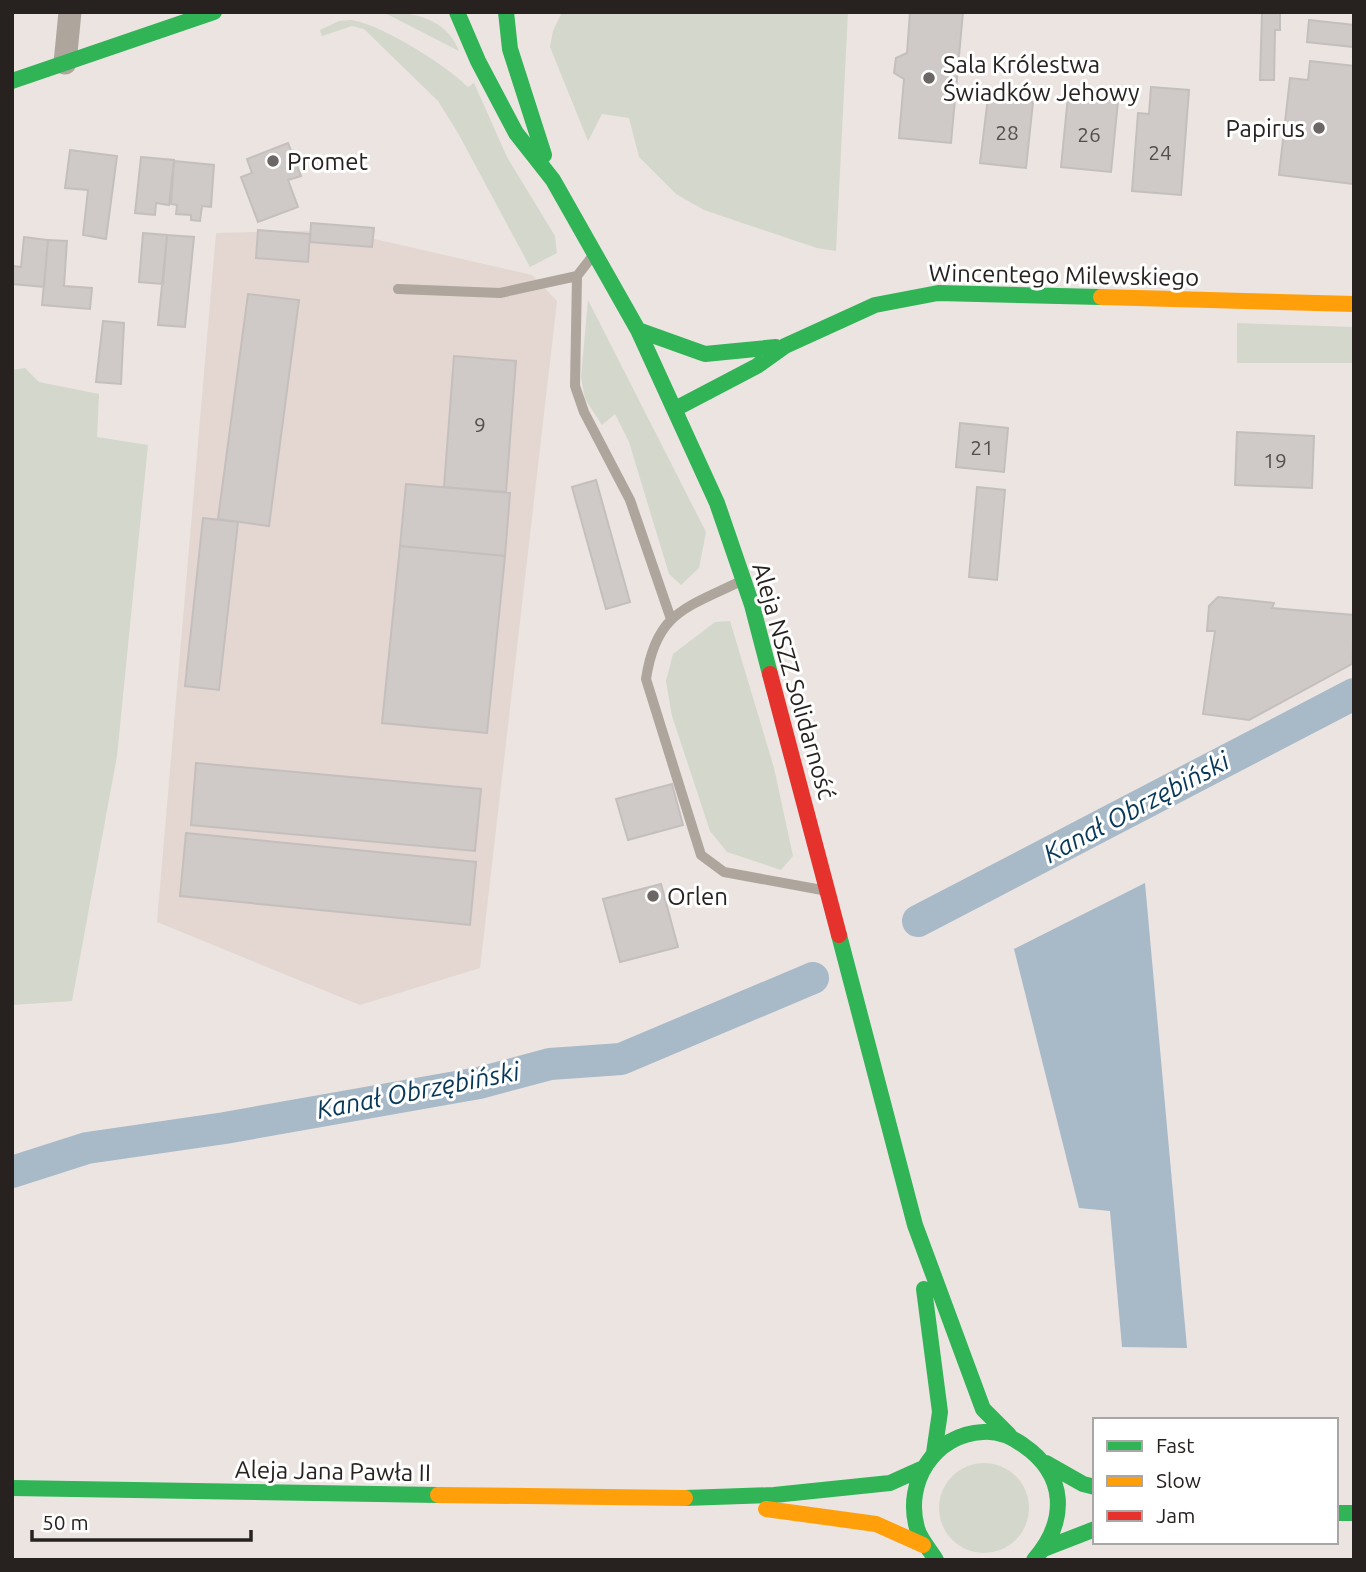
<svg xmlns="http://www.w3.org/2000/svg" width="1366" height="1572" font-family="Ubuntu,sans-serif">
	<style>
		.built { fill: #e4d6d0 }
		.green { fill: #d4d7cc }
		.water { fill: #a8b9c8 }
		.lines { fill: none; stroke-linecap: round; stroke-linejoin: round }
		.canal { stroke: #a8b9c8; stroke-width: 32 }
		.building { fill: #cfcac8; stroke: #c4bfbd; stroke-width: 2 }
		.lane { stroke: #aea59d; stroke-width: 10 }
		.street { stroke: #aea59d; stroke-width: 23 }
		.fast { stroke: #30b455; stroke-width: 16 }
		.slow { stroke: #ff9f0a; stroke-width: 16 }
		.jam { stroke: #e5322d; stroke-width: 16 }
		.poi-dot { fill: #6c6664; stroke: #fff; stroke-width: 2.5 }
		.labels { text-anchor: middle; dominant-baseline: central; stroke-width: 6; stroke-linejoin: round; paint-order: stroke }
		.number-label { font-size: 21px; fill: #544f4d }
		.poi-label { font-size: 24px; fill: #272220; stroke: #fff; text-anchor: start }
		.street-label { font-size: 24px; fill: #272220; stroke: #fff }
		.water-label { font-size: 26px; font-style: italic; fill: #083859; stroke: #fff }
	</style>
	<rect width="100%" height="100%" fill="#ebe4e1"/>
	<!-- built -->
	<path class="built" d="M335 230 532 275 557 301 480 968 360 1005 157 922 216 233Z"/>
	<!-- green -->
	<path class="green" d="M383 12C414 12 446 18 459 51Z
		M562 12H848L836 251 817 248 704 210 676 194 639 157 629 118 602 114 588 141 550 47 553 31Z
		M351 20C381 24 446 65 468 87L474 83 507 157 555 236 557 253 530 267 458 133 438 101 364 29 352 26 322 36 320 30 339 21Z
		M588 300 706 532 699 568 681 585 669 574 629 442 615 414 602 425 585 399 581 377Z
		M1237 323 1354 327V363H1237Z
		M25 368 39 382 99 394 97 437 148 445 117 756 72 1001 12 1005V370Z
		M730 621 774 768 793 856 781 870 727 852 710 831 672 716 666 681 673 654 715 622Z
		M939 1508a45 45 0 1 1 90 0a45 45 0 1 1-90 0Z"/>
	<!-- water -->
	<path class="water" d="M1145 883 1187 1348 1122 1347 1110 1211 1079 1208 1014 949Z"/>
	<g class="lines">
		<!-- canal -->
		<path class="canal" d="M918 921 1354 694
			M12 1172 87 1148 225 1128 479 1083 550 1064 621 1059 813 978"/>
	</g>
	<!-- building -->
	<path class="building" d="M910 12H963L951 143 899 138 904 79 894 73 896 58 907 53Z
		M1262 12H1280V30H1275L1274 80H1260Z
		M1309 20 1354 25V54L1353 47 1307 42Z
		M1310 61 1354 66V184L1279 175 1290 78 1308 80Z
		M1151 87 1189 90 1181 195 1132 191 1138 113 1149 114Z
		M1068 96 1118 101 1111 172 1061 167Z
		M988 97 1033 102 1026 168 980 163Z
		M288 143 301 176 288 180 298 207 258 222 241 177 252 173 247 159Z
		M70 150 117 156 106 239 83 235 88 190 65 188Z
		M141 157 174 160 169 205 156 203 155 215 135 213Z
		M174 161 214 165 211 207 202 206 200 221 191 220V215L176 214 177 205 171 204Z
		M311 223 374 228 372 247 310 242Z
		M258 230 310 234 308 262 256 258Z
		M143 233 167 235 163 284 139 282Z
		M167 235 194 237 185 327 158 325Z
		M24 237 48 240 44 287 12 284 13 266 21 267Z
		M48 240 67 241 64 286 92 288 90 309 42 305Z
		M248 294 299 300 269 526 218 519Z
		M103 321 124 323 121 384 96 382Z
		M454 356 516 361 506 492 444 487Z
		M960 423 1008 428 1004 472 956 467Z
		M1237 432 1314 436 1312 488 1235 485Z
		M596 480 630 602 606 609 572 487Z
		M406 484 510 493 505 556 400 546Z
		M977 487 1005 490 997 580 969 577Z
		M203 518 238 522 219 690 185 686Z
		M400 546 505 556 487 733 382 723Z
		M1218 597 1274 603 1272 608 1354 615 1352 664 1249 720 1203 714 1215 631H1207L1209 606Z
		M196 763 481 789 475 851 191 825Z
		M672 784 683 825 628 840 616 799Z
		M186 833 476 862 470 925 180 896Z
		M661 884 678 947 620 962 603 899Z"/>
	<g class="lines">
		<!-- lane -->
		<path class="lane" d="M591 258 577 276 575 386 584 412 630 500 671 619
			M398 289 500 293 577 276
			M741 581C686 608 656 612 646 679L701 855 724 872 822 890"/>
		<!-- street -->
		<path class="street" d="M65 63 70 12"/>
		<!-- fast -->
		<path class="fast" d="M457 12 478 61 516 133 553 180 638 330 717 503 752 605 770 674
			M506 12 510 49 544 155
			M12 81 214 12
			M638 330 705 354 776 347
			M675 409 757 366 785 346 875 305 938 293 1101 297
			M839 935 915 1225 983 1409 1009 1435
			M924 1289 940 1412 934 1453
			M1046 1463 1083 1484 1095 1487
			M12 1488 438 1495
			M685 1498 774 1495 890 1483 921 1469
			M1336 1513H1354
			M1046 1548 1095 1529
			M936 1560C930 1550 920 1539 917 1528 904 1483 934 1434 983 1432 997 1431 1012 1437 1023 1445 1067 1475 1068 1521 1034 1560"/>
		<!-- slow -->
		<path class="slow" d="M1101 297 1354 304
			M438 1495 685 1498
			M766 1509 876 1524 923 1545"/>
		<!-- jam -->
		<path class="jam" d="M770 674 839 935"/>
	</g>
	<!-- markers -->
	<g class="poi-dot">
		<circle cx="929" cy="78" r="7"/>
		<circle cx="1319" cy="128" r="7"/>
		<circle cx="273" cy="161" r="7"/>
		<circle cx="653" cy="896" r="7"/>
	</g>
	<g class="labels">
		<!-- number labels -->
		<g class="number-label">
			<text x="1007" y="132">28</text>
			<text x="1089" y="134">26</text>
			<text x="1160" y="152">24</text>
			<text x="480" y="424">9</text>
			<text x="982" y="447">21</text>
			<text x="1275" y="460">19</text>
		</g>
		<!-- poi labels -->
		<g class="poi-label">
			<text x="943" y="64">Sala Królestwa<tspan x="943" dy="28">Świadków Jehowy</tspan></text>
			<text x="1305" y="128" text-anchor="end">Papirus</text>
			<text x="287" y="161">Promet</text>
			<text x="667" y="896">Orlen</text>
		</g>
		<!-- street labels -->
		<g class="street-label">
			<text transform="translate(1064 275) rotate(1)">Wincentego Milewskiego</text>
			<text transform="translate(794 681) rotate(74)">Aleja NSZZ Solidarność</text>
			<text transform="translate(333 1471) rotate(1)">Aleja Jana Pawła II</text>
		</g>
		<!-- water labels -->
		<g class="water-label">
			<text transform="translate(1136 807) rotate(-28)">Kanał Obrzębiński</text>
			<text transform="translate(418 1090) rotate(-11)">Kanał Obrzębiński</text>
		</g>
	</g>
	<!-- border -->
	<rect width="1366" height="1572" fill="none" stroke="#272220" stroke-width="28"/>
	<!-- legend -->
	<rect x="1093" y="1418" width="245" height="126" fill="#ffffff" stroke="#a9a7a6" stroke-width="2"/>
	<rect x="1107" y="1441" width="35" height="10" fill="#30b455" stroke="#a9a7a6" stroke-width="2"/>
	<text x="1156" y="1453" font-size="21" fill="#272220">Fast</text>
	<rect x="1107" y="1476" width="35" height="10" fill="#ff9f0a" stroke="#a9a7a6" stroke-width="2"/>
	<text x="1156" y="1488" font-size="21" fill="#272220">Slow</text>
	<rect x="1107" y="1511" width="35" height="10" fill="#e5322d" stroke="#a9a7a6" stroke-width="2"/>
	<text x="1156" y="1523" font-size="21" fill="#272220">Jam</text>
	<!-- scale -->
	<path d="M32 1530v10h219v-10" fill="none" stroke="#272220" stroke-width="3.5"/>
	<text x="42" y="1530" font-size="21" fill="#272220" stroke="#ffffff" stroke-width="5" paint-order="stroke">50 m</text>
</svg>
